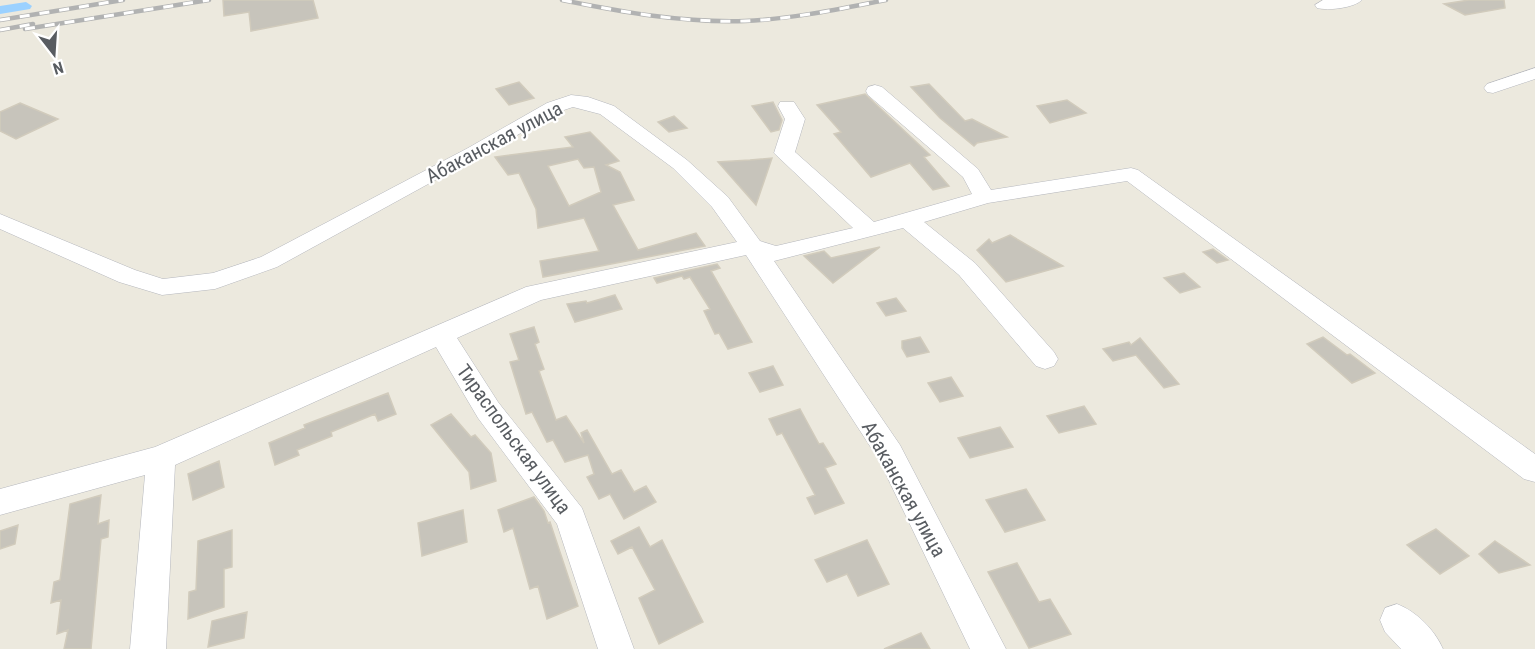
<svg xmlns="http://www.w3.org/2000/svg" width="1535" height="649" font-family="'Roboto Condensed',sans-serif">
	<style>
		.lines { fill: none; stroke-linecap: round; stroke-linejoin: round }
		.canal { fill: #9bd1ff; fill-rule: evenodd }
		.building { fill: #c7c4bb; stroke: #d1cbbc; stroke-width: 1.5; fill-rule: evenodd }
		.minor-casing { stroke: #b5b7bd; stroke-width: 1 }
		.minor { fill: #fff; fill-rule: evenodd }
		.rail-casing { stroke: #b1b2b2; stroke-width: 4.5 }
		.rail { stroke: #fff; stroke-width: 3; stroke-dasharray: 10; stroke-linecap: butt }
		.labels { text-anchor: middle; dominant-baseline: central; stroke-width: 4.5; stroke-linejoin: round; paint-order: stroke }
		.street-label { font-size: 20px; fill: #585c61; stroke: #fff }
	</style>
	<rect width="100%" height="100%" fill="#ece9de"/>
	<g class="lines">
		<!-- canal -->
		<path class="canal" d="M26 2 32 6 30 9 0 14V6Z"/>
	</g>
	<!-- building -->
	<path class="building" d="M223 0H313L318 18 251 31 249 12 224 16Z
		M1469 0H1504L1505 8 1465 15 1444 4Z
		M519 82 534 98 509 105 496 89Z
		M929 84 965 121 972 119 1007 137 977 143 974 146 940 118 911 87Z
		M865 94 930 155 924 157 949 186 933 190 910 163 871 177 834 134 841 132 817 105Z
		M1067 100 1086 113 1050 123 1037 106Z
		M773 102 782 120 779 130 771 132 752 106Z
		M20 103 58 119 16 139 0 131V112Z
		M674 116 687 128 669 132 658 122Z
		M590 132 619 161 606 165 620 172 634 200 613 205 638 250 696 233 705 246 543 277 540 261 599 251 584 218 538 228 536 209 519 173 508 175 495 157 573 147 565 137ZM578 159 584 168 594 167 601 192 569 206 548 166Z
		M772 158 756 205 718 162 750 160Z
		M1010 235 1063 266 1006 282 977 250 989 239 992 243Z
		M880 247 833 283 804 256 824 251 831 258Z
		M1213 249 1228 260 1217 263 1203 252Z
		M717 264 720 268 711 271 752 342 728 349 719 333 715 334 704 311 710 309 690 277 684 279 682 276 657 283 654 278Z
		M1184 273 1200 287 1180 293 1164 278Z
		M615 295 622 309 575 322 567 304 586 301 587 303Z
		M896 298 906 311 886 316 877 303Z
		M534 327 539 342 535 344 544 369 539 371 556 420 566 416 584 443 581 433 587 430 612 474 621 470 634 492 646 486 656 502 624 519 610 494 599 499 587 477 594 474 588 455 565 462 553 440 547 442 532 412 526 414 510 362 519 360 510 334Z
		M920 337 929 352 907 357 902 348V341Z
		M1323 337 1347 355 1350 354 1375 373 1352 383 1307 344Z
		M1140 338 1179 384 1164 388 1136 355 1113 361 1103 349 1129 342 1131 345Z
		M773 366 783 385 760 392 749 373Z
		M951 377 963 396 940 402 928 383Z
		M388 393 396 414 378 421 375 414 331 432 332 436 297 450 299 455 275 465 269 443 305 428 304 425Z
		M1084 406 1096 424 1059 433 1047 416Z
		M800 409 819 444 823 443 836 464 825 468 844 503 815 514 807 498 815 495 782 433 777 435 769 419Z
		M451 414 471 437 475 435 491 453 496 481 471 489 469 472 431 425Z
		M1000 427 1013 447 970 458 958 438Z
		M219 461 224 487 193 500 188 474Z
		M1026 489 1045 520 1005 532 986 500Z
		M101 495 98 524 109 520 108 537 101 539 91 649H64L68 630 57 634 61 600 51 603 54 582 60 580 70 504Z
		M534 497 544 511 548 523 550 522 578 606 547 619 538 586 530 589 513 528 504 532 498 510Z
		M463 510 467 542 422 556 418 523Z
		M18 525 15 544 0 549V531Z
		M639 527 650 547 662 540 703 622 659 644 639 598 655 590 632 547 618 554 611 541Z
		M1436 529 1469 556 1440 574 1407 545Z
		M232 530V567L224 569V607L188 619 189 592 196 590 198 541Z
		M867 540 889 584 858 596 847 574 827 582 815 560Z
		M1495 541 1530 565 1499 573 1479 554Z
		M1017 563 1039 602 1050 599 1071 634 1029 648 988 572Z
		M247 612 244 638 208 647 212 621Z
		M921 633 930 649H884Z"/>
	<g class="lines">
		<defs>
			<path id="minor" d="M1323 0H1362C1354 8 1328 11 1317 8L1315 5Z
				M1535 68V79L1493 93 1487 92 1484 88 1487 84Z
				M875 85 882 87 978 169 991 190 1131 168 1138 170 1535 454V482L1524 479 1127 181 988 203 924 222 975 263 1054 352 1058 359 1054 366 1045 369 1036 366 959 275 903 228 774 261 900 445 1006 649H970L879 460 746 255 541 300 457 338 498 402 582 508 634 649H598L557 524 478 418 436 347 175 465 166 649H130L145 475 0 515V489L155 447 526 287 737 242 712 207 673 168 600 114 573 107 561 111 277 267 215 289 162 295 119 282 0 229V214L135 270 163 279 213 273 261 257 468 148 547 103 571 95 588 97 614 106 687 160 728 197 760 241 776 246 853 228 774 153 785 119 778 106 780 102H794L805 119 795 152 874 222 972 194 963 177 868 95 866 91 868 87Z
				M1397 604C1416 611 1435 630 1443 649H1401L1385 632 1380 620 1385 608Z"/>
		</defs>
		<!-- minor casing -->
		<use href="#minor" class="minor-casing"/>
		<!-- minor -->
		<use href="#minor" class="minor"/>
		<defs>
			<path id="rail" d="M562 0C622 12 683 23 745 21 792 19 839 9 886 0
				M0 20 123 0
				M25 29 209 0
				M0 30 33 24"/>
		</defs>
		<!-- rail casing -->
		<use href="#rail" class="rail-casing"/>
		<!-- rail -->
		<use href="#rail" class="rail"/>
	</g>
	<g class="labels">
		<!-- street labels -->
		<g class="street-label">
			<text transform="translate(494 142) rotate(-28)">Абаканская улица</text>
			<text transform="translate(514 439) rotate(54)">Тираспольская улица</text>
			<text transform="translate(904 489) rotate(61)">Абаканская улица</text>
		</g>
	</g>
	<!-- north arrow -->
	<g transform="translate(54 54) rotate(163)" stroke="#ffffff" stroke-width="4.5" paint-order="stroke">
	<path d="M0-4.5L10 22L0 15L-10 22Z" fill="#585c61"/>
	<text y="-9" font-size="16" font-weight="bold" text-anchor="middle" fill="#585c61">N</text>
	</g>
</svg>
